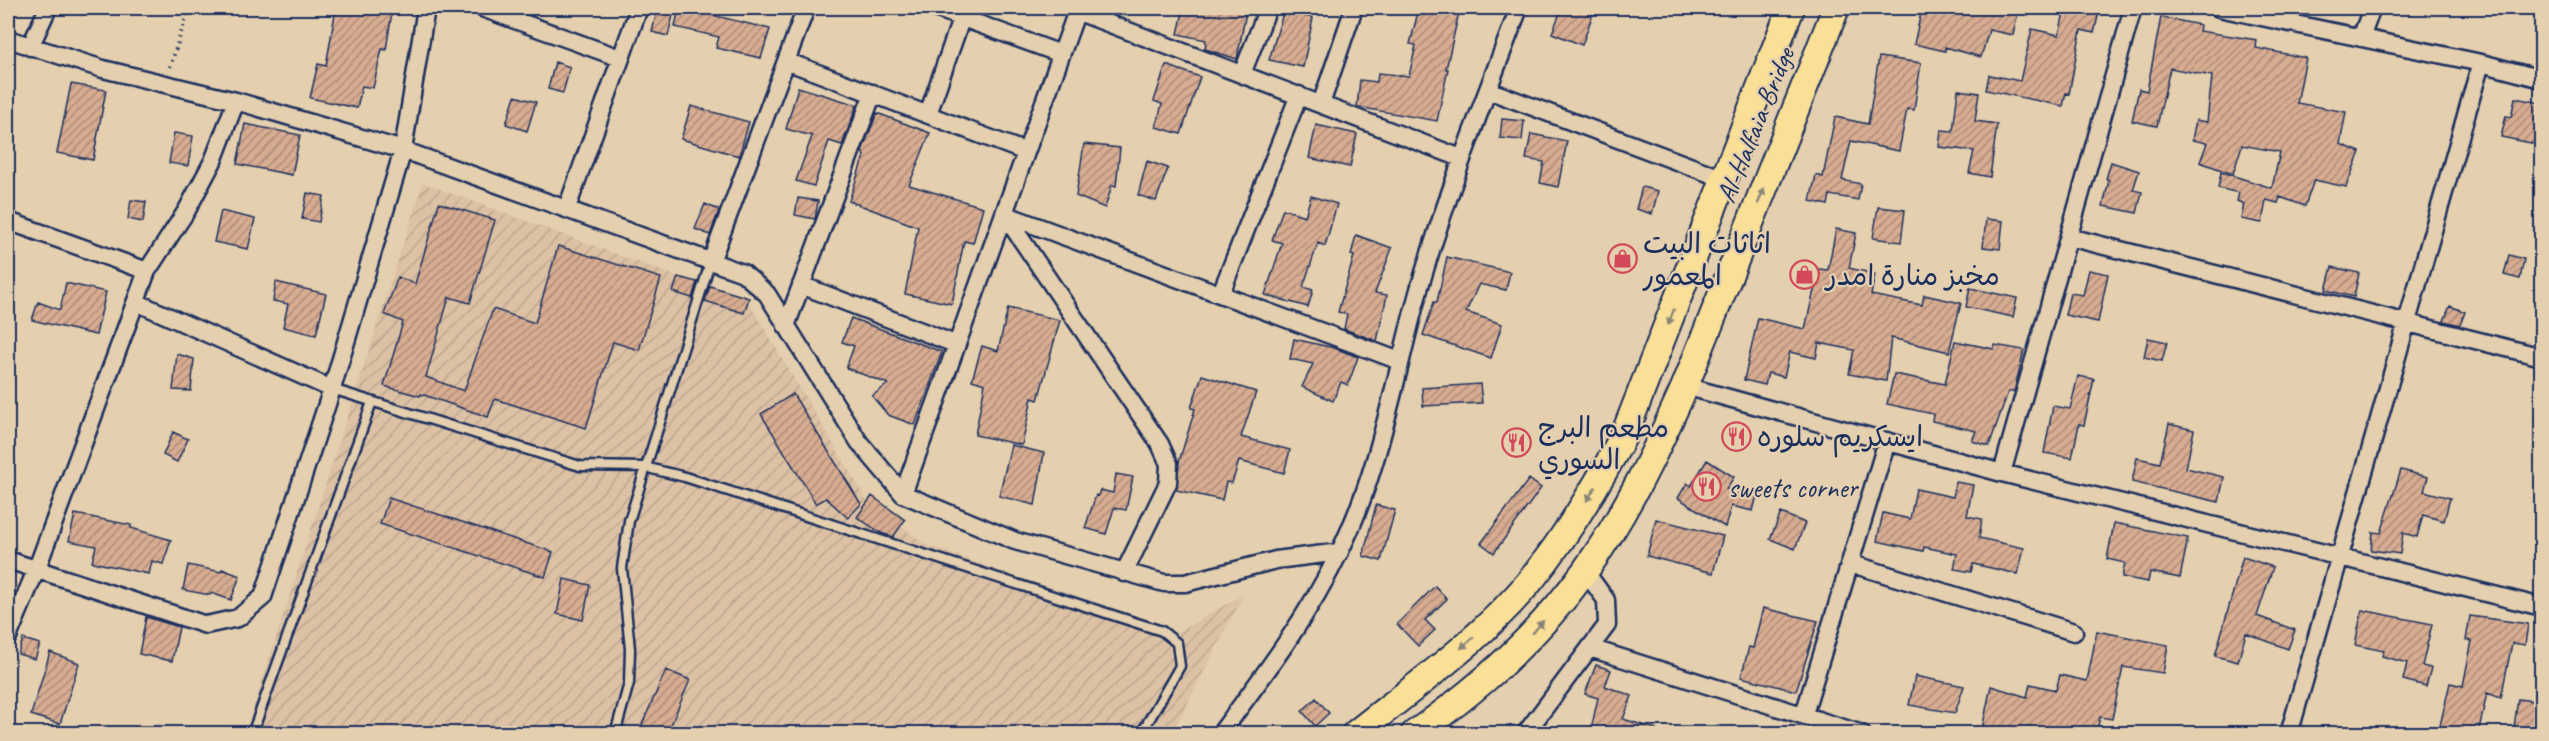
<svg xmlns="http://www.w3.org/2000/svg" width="2549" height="741" font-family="Caveat,'Playpen Sans Arabic',sans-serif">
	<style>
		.industrial { fill: url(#industrial-furrows) }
		.building { fill: url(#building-hatch); stroke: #1b2f5e; stroke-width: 1.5 }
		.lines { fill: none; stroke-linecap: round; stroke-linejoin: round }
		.lane-casing { stroke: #1b2f5e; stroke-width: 13 }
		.street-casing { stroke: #1b2f5e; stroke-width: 21 }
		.primary-casing { stroke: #1b2f5e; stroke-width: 30 }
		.path { stroke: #1b2f5e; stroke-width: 4; stroke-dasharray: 1.5 4.5; stroke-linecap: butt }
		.lane { stroke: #e4cfae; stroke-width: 8 }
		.street { stroke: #e4cfae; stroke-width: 16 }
		.primary { stroke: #fadf96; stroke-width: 26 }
		.oneway { fill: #8a877a }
		.labels { text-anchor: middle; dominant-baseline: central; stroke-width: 4.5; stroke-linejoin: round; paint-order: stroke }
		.street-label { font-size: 28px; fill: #1b2f5e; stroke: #e4cfae }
		.poi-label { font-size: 28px; fill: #1b2f5e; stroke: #e4cfae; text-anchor: start }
	</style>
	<defs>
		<pattern id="industrial-furrows" width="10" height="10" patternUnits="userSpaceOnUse" patternTransform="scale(1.5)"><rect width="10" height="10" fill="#dcc1a4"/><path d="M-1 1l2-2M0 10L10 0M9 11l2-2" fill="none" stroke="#bca690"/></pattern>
		<pattern id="building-hatch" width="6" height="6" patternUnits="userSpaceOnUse" patternTransform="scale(1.5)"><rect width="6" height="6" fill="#d7ac91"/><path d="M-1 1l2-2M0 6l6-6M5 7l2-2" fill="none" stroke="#ae8c7a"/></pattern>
	</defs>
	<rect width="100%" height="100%" fill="#e4cfae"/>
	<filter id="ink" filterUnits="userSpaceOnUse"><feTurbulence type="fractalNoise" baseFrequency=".0167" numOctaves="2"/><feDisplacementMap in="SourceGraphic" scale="12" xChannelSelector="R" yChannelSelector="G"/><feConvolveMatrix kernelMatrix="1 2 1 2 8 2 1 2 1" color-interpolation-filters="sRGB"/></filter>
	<g filter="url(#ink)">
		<!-- industrial -->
		<path class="industrial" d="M423 183 749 303 866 499 926 545 1177 633 1244 594 1172 733 245 734Z"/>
		<!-- building -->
		<path class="building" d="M336 8H363L392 12 386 50 382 49 373 88 362 86 357 108 310 98 318 64 326 66Z
			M679 8H709L708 14 770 29 761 58 716 48 719 37 675 27Z
			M1184 8H1225L1246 12 1237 59 1205 49 1206 40 1178 34Z
			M1419 8H1460L1446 69H1448L1437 121 1357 107 1360 80 1377 82 1378 73 1409 76 1416 45 1410 44Z
			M1562 8H1595L1582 45 1552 33Z
			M1922 8H2019L2013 35 1989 30 1981 57 1945 47V51L1914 44Z
			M2065 8H2100L2094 33 2081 30 2069 94 2066 93 2063 106 1986 90 1989 75 2020 81 2032 29 2059 35Z
			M1284 10 1313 18 1303 67 1269 60Z
			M657 11 673 15 668 36 652 32Z
			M2161 17 2200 25 2199 31 2257 40 2256 48 2306 58 2297 103 2346 112 2340 144 2360 152 2346 187 2314 180 2305 206 2280 197 2278 203 2266 200 2262 223 2241 219 2244 204 2237 201 2239 193 2218 188 2221 172 2272 188 2280 152 2242 145 2233 174 2200 162 2207 143 2192 140 2196 120 2207 122 2212 76 2170 68 2157 126 2132 121 2139 89 2147 91Z
			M1879 57 1921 63 1914 110 1907 109 1899 151 1851 141 1842 180 1861 184 1858 200 1830 195 1828 205 1810 201 1816 175 1823 177 1835 117 1868 124Z
			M555 62 570 67 563 93 548 89Z
			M1166 65 1200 77 1181 134 1156 127 1162 104 1154 101Z
			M71 84 106 90 93 160 57 153Z
			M798 87 857 105 842 145 829 141 814 186 796 181 812 136 786 129Z
			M1958 90 1979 93 1975 121 1997 124 1990 177 1969 173 1974 151 1939 147 1941 130 1953 131Z
			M515 96 536 102 527 131 506 124Z
			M2515 98 2541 103V145L2501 137 2506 116 2511 117Z
			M691 106 749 122 739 156 681 139Z
			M877 113 930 133 909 185 983 207 973 243 964 241 952 304 905 294 918 227 849 201 864 156 862 151Z
			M1502 119 1524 121 1522 140 1500 138Z
			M245 124 300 135 292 175 237 164Z
			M1316 125 1357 134 1350 167 1309 158Z
			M174 133 193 136 188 166 169 163Z
			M1531 134 1567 141 1558 187 1540 183 1544 162 1526 159Z
			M1084 144 1120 148 1116 186 1112 185 1105 208 1076 196Z
			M1147 161 1168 168 1156 201 1138 195Z
			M2111 162 2139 171 2133 190 2142 192 2137 213 2103 206 2109 180 2106 179Z
			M1642 187 1658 191 1652 214 1636 209Z
			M307 193 324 196 319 222 302 219Z
			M1311 196 1337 204 1325 246 1318 243 1303 287 1313 290 1308 307 1265 295 1282 243 1272 240 1283 209 1305 216Z
			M798 198 818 201 815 219 795 215Z
			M131 200 146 202 143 222 128 219Z
			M439 203 495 220 470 303 449 297 426 377 464 391 493 309 535 323 558 246 661 278 639 350 613 342 586 428 495 399 488 417 421 394 420 396 384 386 403 322 384 314 398 277 415 284Z
			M705 204 719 210 710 235 695 229Z
			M1878 207 1905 210 1901 242 1873 238Z
			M221 211 255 219 248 249 214 242Z
			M1986 219 2003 221 2000 249 1983 247Z
			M1836 229 1856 233 1849 268 1875 274 1871 295 1922 305 1924 295 1961 303 1949 352 1891 338 1886 381 1849 374 1854 350 1819 343 1816 358 1790 352 1784 377 1768 373 1765 385 1744 380 1758 318 1805 329 1819 269 1828 270Z
			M1356 235 1392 248 1375 293 1387 295 1377 341 1344 329 1347 314 1338 312 1354 256 1351 255Z
			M2509 255 2524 259 2520 279 2504 275Z
			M1447 257 1510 272 1506 290 1479 284 1466 312 1502 324 1491 358 1423 335 1434 302H1437Z
			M2332 267 2359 273 2354 297 2326 290Z
			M2089 270 2108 274 2098 322 2065 315 2070 293 2083 295Z
			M678 277 697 282 692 298 673 292Z
			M276 282 326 294 316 335 283 327 288 304 273 301Z
			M66 283 106 292 96 335 32 320 38 302 60 310Z
			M710 286 749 298 744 313 705 301Z
			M1970 288 2017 298 2013 317 1966 307Z
			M2450 306 2465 312 2460 325 2444 321Z
			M1008 308 1060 320 1038 400 1032 398 1022 445 975 435 985 384 972 380 982 346 998 351Z
			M851 318 942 352 915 425 888 415 872 396 888 384 846 368 854 346 842 342Z
			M2148 338 2167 342 2162 361 2144 357Z
			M1294 339 1334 348 1358 357 1348 385 1341 382 1333 401 1302 387 1313 364 1290 359Z
			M1955 341 1994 349 1995 345 2024 350 2014 392H2008L1989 446 1972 441 1976 431 1932 421 1933 414 1887 404 1894 374 1945 384Z
			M177 354 194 359 191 391 173 390Z
			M1202 375 1256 392 1241 437 1290 450 1284 473 1239 461 1232 483 1226 482 1222 500 1176 490 1179 462 1195 409 1191 408Z
			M2078 376 2094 379 2084 425 2079 424 2072 458 2044 453 2053 406 2070 409Z
			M1480 384 1482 403 1423 406 1422 388Z
			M793 394 861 504 848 518 826 498 816 504 761 414Z
			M2169 424 2194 430 2186 468 2224 477 2219 502 2132 482 2137 458 2160 463Z
			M173 432 188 439 177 462 163 455Z
			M1011 445 1044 453 1035 505 999 496Z
			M1707 460 1734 477 1726 489 1757 495 1753 511 1731 506 1725 527 1678 498 1687 483 1691 486Z
			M2401 470 2428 477 2424 491 2450 498 2444 521 2423 515 2417 537 2403 533 2400 554 2371 550 2373 532 2381 533Z
			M1116 474 1133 477 1126 510 1114 508 1106 534 1085 528 1096 495 1098 496 1100 490 1113 493Z
			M1529 479 1541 488 1494 553 1481 543Z
			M1956 482 1973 485 1967 516 1982 519 1979 538 2024 548 2018 574 1973 564 1971 572 1954 569 1957 554 1924 547 1923 551 1877 541 1883 513 1910 519 1916 489 1953 497Z
			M872 496 905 520 893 537 881 533 857 517Z
			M389 498 553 552 545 577 380 524Z
			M1376 505 1395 510 1381 561 1363 556Z
			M1781 513 1805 523 1795 549 1770 539Z
			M75 514 131 525V528L171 540 163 564 152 561 149 574 92 562 96 546 69 541Z
			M1656 519 1723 536 1713 573 1647 556Z
			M2114 523 2188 538 2180 578 2150 572 2148 582 2122 577 2125 563 2107 559Z
			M2243 557 2273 567 2257 616 2295 630 2288 649 2246 633 2238 662 2215 656Z
			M188 565 221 572 222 569 240 576 231 600 211 593 210 595 183 590Z
			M564 579 590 585 583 620 557 614Z
			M1435 586 1447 599 1425 620 1435 630 1418 646 1397 624Z
			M1763 608 1818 621 1796 691 1741 677 1749 647 1753 648Z
			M2362 610 2432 624 2422 666 2431 668 2426 686 2403 680 2407 663 2382 656 2384 651 2355 645Z
			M2470 616 2528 624 2525 645 2512 643 2501 698 2487 693 2478 734H2438L2450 683 2463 686 2472 641 2466 640Z
			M146 617 179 627 172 661 139 654Z
			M2097 631 2168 645 2163 673 2123 667 2112 719 2100 717 2096 734H1981L1991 686 2027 697 2030 684 2056 690 2060 675 2087 681Z
			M23 639 40 644 35 659 18 654Z
			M50 652 79 663 60 724 31 715Z
			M1596 665 1611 670 1605 686 1632 696 1623 719 1656 729V734H1590L1598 698 1585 694Z
			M666 670 690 680 667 734H651L640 729Z
			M1915 676 1964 686 1955 713 1909 705Z
			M1316 698 1329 713 1315 726 1302 711Z
			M2518 699 2541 702V734H2513Z"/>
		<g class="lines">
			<defs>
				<path id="lane" d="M332 389 580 466 644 467 685 477 1162 631 1177 643 1180 666 1141 734
					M252 734 372 402
					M615 734 629 683 630 649 622 568 629 521 711 260"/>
				<path id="street" d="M482 8 620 58
					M935 8 1061 54
					M2219 8 2481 63 2542 79
					M1076 11 1461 158
					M2361 38 2372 8
					M8 39 103 69 236 101 403 150 743 273 767 294 859 442 903 494 1015 541 1164 583H1185L1276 560 1340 552
					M30 47 48 8
					M786 61 1026 152
					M1242 74 1268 8
					M1488 90 1724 179
					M1321 104 1354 8
					M928 114 965 8
					M567 208 639 8
					M1004 214 1400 361
					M1004 214 1160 444 1169 464 1168 483 1124 573
					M8 221 147 271
					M2069 237 2542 357
					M712 259 806 8
					M801 285 955 344
					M1221 293 1299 95
					M136 302 332 389
					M786 326 873 93
					M1685 386 2002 473 2542 607
					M2002 473 2133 8
					M903 494 1078 8
					M8 560 206 625 238 618 263 597 332 389 403 150 426 8
					M1852 564 2074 632
					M8 637 37 568 147 271 187 210 213 161 236 101
					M1590 648 1862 734
					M1804 714 1887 441
					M1220 734C1264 675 1308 617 1340 551 1381 468 1395 374 1420 286 1448 191 1484 100 1519 8
					M1525 734 1607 625 1606 600 1585 571
					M2289 734 2481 63"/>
				<path id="primary" d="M1355 734C1415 686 1482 639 1531 580 1568 534 1598 484 1625 433L1791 8
					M1414 734C1479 689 1539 635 1585 571 1626 514 1657 449 1685 386L1836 8"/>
			</defs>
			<!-- lane casing -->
			<use href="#lane" class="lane-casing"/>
			<!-- street casing -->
			<use href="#street" class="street-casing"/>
			<!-- primary casing -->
			<use href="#primary" class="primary-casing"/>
			<!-- path -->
			<path class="path" d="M170 67 189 8"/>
			<!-- lane -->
			<use href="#lane" class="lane"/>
			<!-- street -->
			<use href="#street" class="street"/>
			<!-- primary -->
			<use href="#primary" class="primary"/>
		</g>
		<!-- one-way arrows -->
		<defs><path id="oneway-solid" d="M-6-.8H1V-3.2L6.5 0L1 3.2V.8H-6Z" transform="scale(1.5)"/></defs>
		<g class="oneway">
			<use href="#oneway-solid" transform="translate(1761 196) rotate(-68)"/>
			<use href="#oneway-solid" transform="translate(1671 317) rotate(111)"/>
			<use href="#oneway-solid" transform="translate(1591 494) rotate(123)"/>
			<use href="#oneway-solid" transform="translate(1538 627) rotate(-50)"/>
			<use href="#oneway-solid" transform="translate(1467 643) rotate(140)"/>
		</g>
	</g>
	<!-- icons -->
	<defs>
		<symbol id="shop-ring" viewBox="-11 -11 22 22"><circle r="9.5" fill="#e4cfae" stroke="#d1495b" stroke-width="1.5"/><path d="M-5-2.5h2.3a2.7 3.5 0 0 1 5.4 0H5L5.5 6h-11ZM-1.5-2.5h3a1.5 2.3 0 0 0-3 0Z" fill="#d1495b"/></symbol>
		<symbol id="restaurant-ring" viewBox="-11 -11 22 22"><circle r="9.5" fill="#e4cfae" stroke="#d1495b" stroke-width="1.5"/><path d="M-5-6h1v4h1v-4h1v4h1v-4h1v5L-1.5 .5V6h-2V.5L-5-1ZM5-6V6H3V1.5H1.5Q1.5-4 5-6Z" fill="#d1495b"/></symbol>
	</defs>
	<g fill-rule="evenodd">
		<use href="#shop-ring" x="1606" y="242" width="33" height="33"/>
		<use href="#shop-ring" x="1788" y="258" width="33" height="33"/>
		<use href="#restaurant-ring" x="1720" y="420" width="33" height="33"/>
		<use href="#restaurant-ring" x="1500" y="426" width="33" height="33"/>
		<use href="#restaurant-ring" x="1690" y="470" width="33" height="33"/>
	</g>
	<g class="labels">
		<!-- street labels -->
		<g class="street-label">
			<text transform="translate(1755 125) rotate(-68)">Al-Halfaia Bridge</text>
		</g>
		<!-- poi labels -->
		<g class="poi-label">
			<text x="1643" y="243">اثاثات البيت<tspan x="1643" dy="32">المعمور</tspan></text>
			<text x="1826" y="275">مخبز منارة امدر</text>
			<text x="1538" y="427">مطعم البرج<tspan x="1538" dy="32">السوري</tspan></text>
			<text x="1757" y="436">ايسكريم سلوره</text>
			<text x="1728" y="487">sweets corner</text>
		</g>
	</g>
	<!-- margin -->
	<rect width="2549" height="741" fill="none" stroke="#e4cfae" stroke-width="30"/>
	<rect x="15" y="15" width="2519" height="711" fill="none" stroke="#1b2f5e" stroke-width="2" filter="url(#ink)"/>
</svg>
